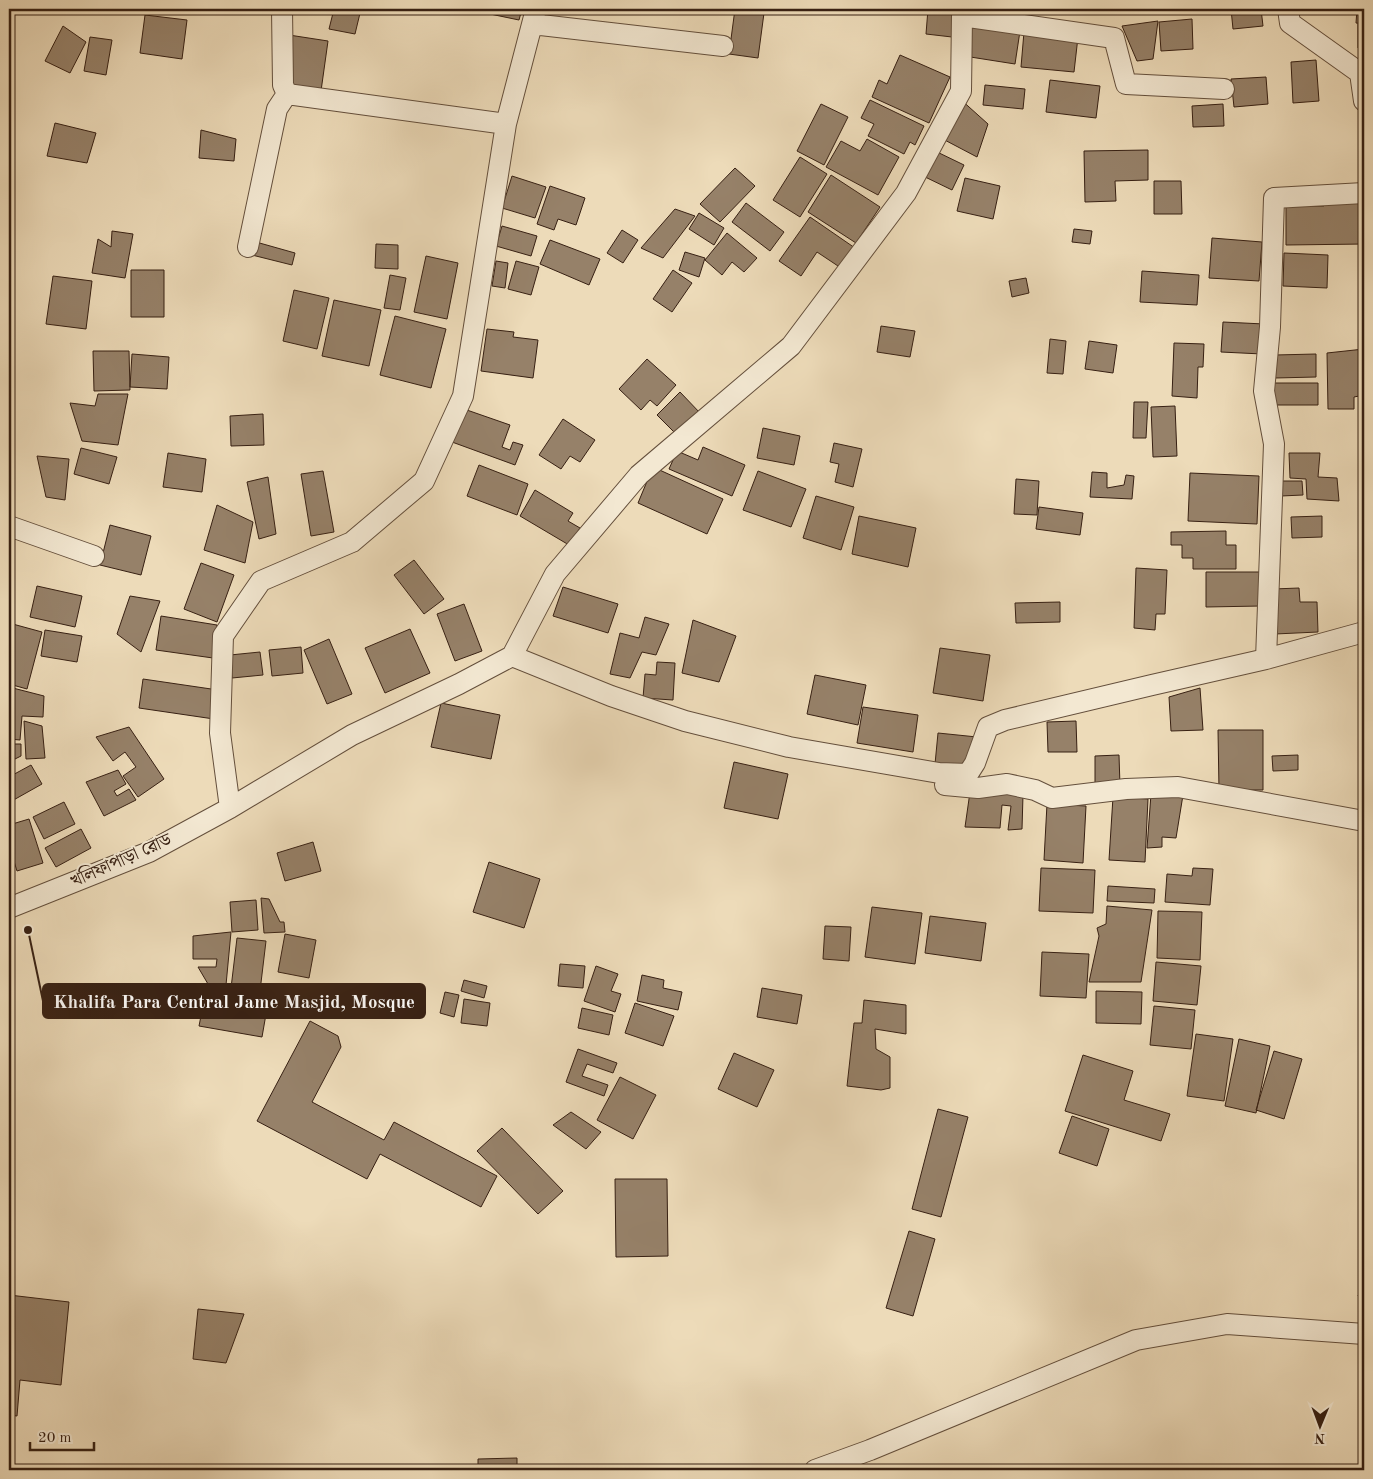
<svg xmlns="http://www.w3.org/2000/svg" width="1373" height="1479" font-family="'Old Standard TT','Noto Serif Bengali',serif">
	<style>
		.building { fill: #968169; stroke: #372013 }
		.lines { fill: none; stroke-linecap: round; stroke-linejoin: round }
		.minor-casing { stroke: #644f3c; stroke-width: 22 }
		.minor { stroke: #f3e8d2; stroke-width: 20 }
		.labels { text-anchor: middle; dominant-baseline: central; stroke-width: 4; stroke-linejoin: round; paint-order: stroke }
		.street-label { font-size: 18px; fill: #372013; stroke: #f3e8d2 }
		.leader { fill: none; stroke: #372013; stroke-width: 2 }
		.callout-dot { fill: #372013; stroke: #f3e8d2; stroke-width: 2 }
		.callout { fill: #372013; stroke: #372013; stroke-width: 2 }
		.callout-label { font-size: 19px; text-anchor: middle; font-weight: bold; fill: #fff }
	</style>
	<rect width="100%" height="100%" fill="#eddbb9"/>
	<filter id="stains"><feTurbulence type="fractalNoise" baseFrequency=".004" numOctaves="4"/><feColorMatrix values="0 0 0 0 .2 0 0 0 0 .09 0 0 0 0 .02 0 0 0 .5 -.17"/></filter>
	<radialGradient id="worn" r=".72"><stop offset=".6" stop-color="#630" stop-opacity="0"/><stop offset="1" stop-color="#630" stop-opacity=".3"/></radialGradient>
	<!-- building -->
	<path class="building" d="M334 9H361L355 34 329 29Z
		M466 9H522L519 20Z
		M735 9 764 13 758 58 729 54Z
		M928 9H954L952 37 926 34Z
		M1089 9H1117V10H1089Z
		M1231 9H1261L1263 26 1233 29Z
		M1357 9H1364V24L1356 23Z
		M145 15 187 20 182 59 140 53Z
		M1192 19 1193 49 1161 51 1159 22Z
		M1158 21 1153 59 1137 61 1122 26Z
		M969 23 1020 31 1015 64 964 56Z
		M1358 24 1364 25V49L1358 48Z
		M63 26 86 42 70 73 45 61Z
		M1024 32 1078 37 1074 72 1021 67Z
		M289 35 328 41 321 91 292 87Z
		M90 37 112 40 106 75 84 71Z
		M900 55 950 77 929 123 872 97 879 80 887 84Z
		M1316 60 1319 101 1293 103 1291 62Z
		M1266 77 1268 104 1234 107 1231 79Z
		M1050 80 1100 86 1096 118 1046 112Z
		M985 85 1025 89 1023 109 983 105Z
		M959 98 988 124 977 157 939 137Z
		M870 100 924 126 915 145 910 142 904 154 868 136 874 124 861 118Z
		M821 104 848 117 824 165 797 151Z
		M1223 104 1224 126 1193 127 1192 106Z
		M55 123 96 133 87 163 47 156Z
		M201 130 236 139 234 161 199 158Z
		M867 139 899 157 878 195 826 167 841 141 860 151Z
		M933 150 964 165 952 190 921 175Z
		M1148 150V180L1115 181 1116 201 1085 202 1084 151Z
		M800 157 827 174 800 217 773 200Z
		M735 168 755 186 720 222 700 204Z
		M831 175 880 207 856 243 808 212Z
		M512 176 546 187 535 218 502 208Z
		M965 178 1000 186 993 219 957 211Z
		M1154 181H1181L1182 214H1154Z
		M550 186 585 198 576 225 558 219 554 230 537 224Z
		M1364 202V244L1286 245V206H1324V203Z
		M746 203 784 232 770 251 732 222Z
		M675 209 695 216 663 258 641 248Z
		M699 213 724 228 714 245 689 229Z
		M810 217 855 248 841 268 817 252 801 276 779 261Z
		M502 226 537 236 531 256 496 246Z
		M1074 229 1092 231 1090 244 1072 242Z
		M622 230 638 240 623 263 607 253Z
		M112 231 133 234 125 278 92 273 98 239 111 247Z
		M727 233 757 258 744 272 732 262 722 275 705 260Z
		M1212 238 1262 242 1259 281 1209 278Z
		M550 240 600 259 589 285 540 264Z
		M256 242 295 253 292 265 252 255Z
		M376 244 398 245V269L375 268Z
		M685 252 705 258 699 277 679 270Z
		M1284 253 1328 255 1327 288 1283 286Z
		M426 256 458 263 447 319 414 312Z
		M496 261 508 263 505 288 492 286Z
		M516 261 539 267 531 295 508 289Z
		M131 270H164V317H131Z
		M673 270 692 283 672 312 653 299Z
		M1142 271 1199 275 1197 305 1140 302Z
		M390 275 406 278 400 310 384 308Z
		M53 276 92 281 86 329 46 324Z
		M1026 278 1029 293 1012 297 1009 281Z
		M294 290 329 298 317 349 283 341Z
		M334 300 381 310 369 366 322 356Z
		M395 316 446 329 431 388 380 375Z
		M1223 322 1264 324 1262 354 1221 352Z
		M881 326 915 331 910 357 877 352Z
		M487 329 514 332 513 337 538 340 533 378 481 371Z
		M1050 339 1066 341 1063 374 1047 373Z
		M1089 341 1117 345 1113 373 1085 369Z
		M1174 343 1204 344 1203 367H1198L1197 398 1172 396Z
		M1364 349V395L1354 397V409H1328L1327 353Z
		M93 351H129L130 390 94 391Z
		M132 354 169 357 167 389 130 387Z
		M1316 354V377L1275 378V355Z
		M647 359 676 385 657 406 650 400 641 410 619 389Z
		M1273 383H1318V405H1273Z
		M680 392 701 414 678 436 657 415Z
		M98 394H128L118 445 82 441 70 403 95 406Z
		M1364 401V434H1361L1359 402Z
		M1134 402H1148L1146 438H1133Z
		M1175 406 1177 456 1153 457 1151 407Z
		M464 409 510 425 502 447 510 450 513 442 523 445 515 465 452 442Z
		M263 414 264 445 231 446 230 416Z
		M563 419 595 440 580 462 570 456 561 469 539 455Z
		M763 428 800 436 794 465 757 458Z
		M834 443 862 449 853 487 835 482 839 464 830 462Z
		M703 447 745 465 732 496 669 469 677 451 698 460Z
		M81 448 117 457 109 484 74 474Z
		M168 453 206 459 202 492 163 487Z
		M1289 453H1320L1318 477 1337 478 1339 501 1307 499 1306 479 1290 478Z
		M37 456 69 459 65 500 46 497Z
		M479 465 528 484 517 515 467 496Z
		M653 467 723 499 707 534 638 503Z
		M323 471 334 532 311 536 301 474Z
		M758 471 806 489 791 527 743 510Z
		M1092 472 1107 473V488L1124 485 1126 475 1134 476 1132 499 1090 497Z
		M1190 473 1259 476 1257 524 1188 521Z
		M268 477 276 534 259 539 247 482Z
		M1016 479 1039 481 1037 515 1014 514Z
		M1280 481H1302L1303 495 1281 496Z
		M535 490 573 513 568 521 580 528 569 545 520 516Z
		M816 496 854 507 841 550 803 538Z
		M217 505 253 522 245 563 204 550Z
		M1039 507 1083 513 1080 535 1036 529Z
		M859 516 916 528 908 567 852 554Z
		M1322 516V537L1292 538 1291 517Z
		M110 525 151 536 141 575 100 565Z
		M1226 531V545H1236V569H1193V558H1182V545H1171V532Z
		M414 560 444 599 424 614 394 575Z
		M201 563 234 575 217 622 184 609Z
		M1136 568 1167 570 1165 614H1156L1155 630 1134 628Z
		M1206 572H1261V606L1206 607Z
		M37 586 82 596 75 627 30 617Z
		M563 587 618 604 608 633 553 616Z
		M1299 588 1300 602H1317L1318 632 1275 634 1273 589Z
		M130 596 160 601 141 652 117 634Z
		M1060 602V622L1016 623 1015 603Z
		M464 604 482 651 455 661 437 614Z
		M161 616 217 625 213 658 156 650Z
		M645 617 669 624 656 655 642 652 630 678 610 674 620 633 639 638Z
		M693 620 736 636 719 682 682 673Z
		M9 623 42 632 27 689 9 684Z
		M410 629 430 673 385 693 365 648Z
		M45 630 82 636 77 662 41 656Z
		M329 639 352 694 327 704 304 650Z
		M301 647 303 673 272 676 269 650Z
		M940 648 990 655 983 701 933 693Z
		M260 652 263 675 232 678 230 655Z
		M657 662 675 663 673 700 643 698 645 674 656 675Z
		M815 675 866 685 858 725 807 714Z
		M143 679 218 690 214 719 139 708Z
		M9 687 44 696 43 717 22 716 20 740 9 739Z
		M1200 688 1203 730 1171 731 1169 697Z
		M441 703 500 715 491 759 431 747Z
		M863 707 918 715 913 752 857 743Z
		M24 721 42 726 45 758 26 759Z
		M1076 721 1077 752H1048L1047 722Z
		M129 727 164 779 138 797 123 776 136 767 125 752 113 761 96 737Z
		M1218 730H1263V790H1219Z
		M938 733 977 737 966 767 935 764Z
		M9 744H21V756L9 762Z
		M1119 755 1120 786H1095V756Z
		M1298 755V770L1273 771 1272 756Z
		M734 762 788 774 778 819 724 808Z
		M31 765 42 784 10 802 9 800V777Z
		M118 770 126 784 114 791 117 796 129 789 136 800 104 816 86 782Z
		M970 792 1023 795 1022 829 1008 830 1011 806 1002 805 1000 828 965 827Z
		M1151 794 1183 795 1176 838 1162 837V847L1147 848Z
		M1113 797 1148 799 1145 862 1109 860Z
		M64 802 75 824 44 839 33 817Z
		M1047 804 1086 806 1083 863 1044 860Z
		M29 819 43 863 17 871 9 845V825Z
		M81 829 91 848 56 867 45 848Z
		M313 842 321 871 285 881 277 853Z
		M9 857 13 871 9 872Z
		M489 862 540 879 524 928 473 912Z
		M1041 868 1095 870 1093 913 1039 911Z
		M1193 868 1213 869 1210 905 1165 902 1167 874 1192 876Z
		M1108 886 1155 889 1154 903 1107 901Z
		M261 898 269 899 280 922H284L285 932 264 933Z
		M256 900 258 930 232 932 230 902Z
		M1107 906 1152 910 1141 982H1089L1099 936 1097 928 1106 924Z
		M872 907 922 913 915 964 865 957Z
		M1158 911 1202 912 1200 960 1157 958Z
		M930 916 986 923 981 961 925 953Z
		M825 926 851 927 849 961 823 959Z
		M231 932 226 985 208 984 198 967H216L217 959H193V936Z
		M285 934 316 940 309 978 278 972Z
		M237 938 266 941 260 991 231 988Z
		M1042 952 1089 954 1086 998 1040 996Z
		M1156 962 1201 966 1197 1005 1153 1001Z
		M560 964 585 966 583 988 558 986Z
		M596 966 618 974 611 991 621 994 615 1012 584 1001Z
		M642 975 664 980 663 988 682 992 678 1010 637 1001Z
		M464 980 487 986 484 998 461 991Z
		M207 986 269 997 262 1037 199 1026Z
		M762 988 802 995 797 1024 757 1017Z
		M1096 991 1142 992 1141 1024 1096 1023Z
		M445 992 459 995 454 1017 440 1013Z
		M464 999 490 1003 487 1026 461 1023Z
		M864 1000 906 1005V1034L875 1029 876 1049 890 1057V1088L881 1090 847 1086 854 1023H862Z
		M635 1003 674 1016 663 1046 625 1033Z
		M1154 1006 1195 1010 1191 1049 1150 1045Z
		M582 1008 613 1015 609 1035 578 1028Z
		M310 1021 338 1036 341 1047 312 1102 384 1140 394 1122 497 1176 481 1207 380 1154 367 1179 257 1121Z
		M1196 1034 1233 1039 1224 1101 1187 1096Z
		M1239 1039 1270 1046 1256 1113 1225 1106Z
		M578 1049 617 1063 613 1073 587 1064 582 1076 608 1085 604 1096 566 1082Z
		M1274 1051 1302 1059 1284 1119 1256 1110Z
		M734 1053 774 1070 757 1107 718 1089Z
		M1083 1055 1133 1071 1124 1100 1170 1114 1161 1141 1065 1111Z
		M620 1077 656 1095 633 1139 597 1120Z
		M938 1109 968 1117 941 1217 912 1209Z
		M571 1112 601 1132 586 1149 553 1125Z
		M1072 1116 1109 1129 1097 1166 1059 1153Z
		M502 1128 563 1191 538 1214 477 1151Z
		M615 1179H667L668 1256 616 1257Z
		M1363 1190H1364V1211H1361Z
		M909 1231 935 1239 913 1316 886 1308Z
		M1363 1283H1364V1299L1358 1296Z
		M9 1295 69 1302 61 1385 20 1380 17 1416 9 1415Z
		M198 1309 244 1314 226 1363 193 1359Z
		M517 1458V1470H478V1459Z
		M90 1467V1470H46V1468Z
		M1062 1467 1121 1470H1062Z"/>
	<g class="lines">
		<defs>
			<path id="minor" d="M282 9 283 85 287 94 506 124
				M1288 9 1290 23 1360 73 1364 101
				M532 24 723 46
				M248 247 277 109 287 94
				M9 526 94 556
				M512 656 611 696 685 721 789 747 939 773 968 774 975 763 988 727 1005 720 1152 685 1266 659 1364 632
				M1266 659 1274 444 1264 391 1270 327 1274 198 1364 193
				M945 785 978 788 1007 784 1035 790 1052 798 1126 789 1178 787 1364 821
				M230 808 220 733 223 636 261 581 352 542 424 481 463 396 506 124 536 9
				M9 908 149 852 230 808 352 735 459 684 512 656 555 574 639 475 791 346 906 193 961 91 962 16 1114 38 1126 84 1224 89
				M815 1470 870 1450 1136 1340 1227 1324 1364 1334"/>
		</defs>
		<!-- minor casing -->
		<use href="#minor" class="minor-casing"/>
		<!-- minor -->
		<use href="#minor" class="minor"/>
	</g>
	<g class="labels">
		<!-- street labels -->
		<g class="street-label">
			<text transform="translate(121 861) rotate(-24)">খলিফাপাড়া রোড</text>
		</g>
	</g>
	<!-- callouts -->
	<path class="leader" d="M28 930L43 1001"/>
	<circle class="callout-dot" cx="28" cy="930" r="5"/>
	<rect class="callout" x="43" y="984" width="382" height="34" rx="5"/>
	<g class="callout-label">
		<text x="234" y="1008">Khalifa Para Central Jame Masjid, Mosque</text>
	</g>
	<!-- margin -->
	<rect width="1373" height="1479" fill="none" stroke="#eddbb9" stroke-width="30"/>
	<rect x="10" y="10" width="1353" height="1459" fill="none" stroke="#372013" stroke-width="2.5"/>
	<rect x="15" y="15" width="1343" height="1449" fill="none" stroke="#372013"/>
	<!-- north arrow -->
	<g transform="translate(1320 1426) rotate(181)" stroke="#f3e8d2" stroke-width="4" paint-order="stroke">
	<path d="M0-4L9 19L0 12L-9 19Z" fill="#372013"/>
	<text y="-8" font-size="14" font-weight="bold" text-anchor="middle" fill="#372013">N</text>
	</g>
	<!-- scale -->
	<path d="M30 1442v8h64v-8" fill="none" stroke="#372013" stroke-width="2.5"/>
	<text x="38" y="1442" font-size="15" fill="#372013" stroke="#f3e8d2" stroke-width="4" paint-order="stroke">20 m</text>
	<rect width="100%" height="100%" filter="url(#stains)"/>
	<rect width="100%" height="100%" fill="url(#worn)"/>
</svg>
